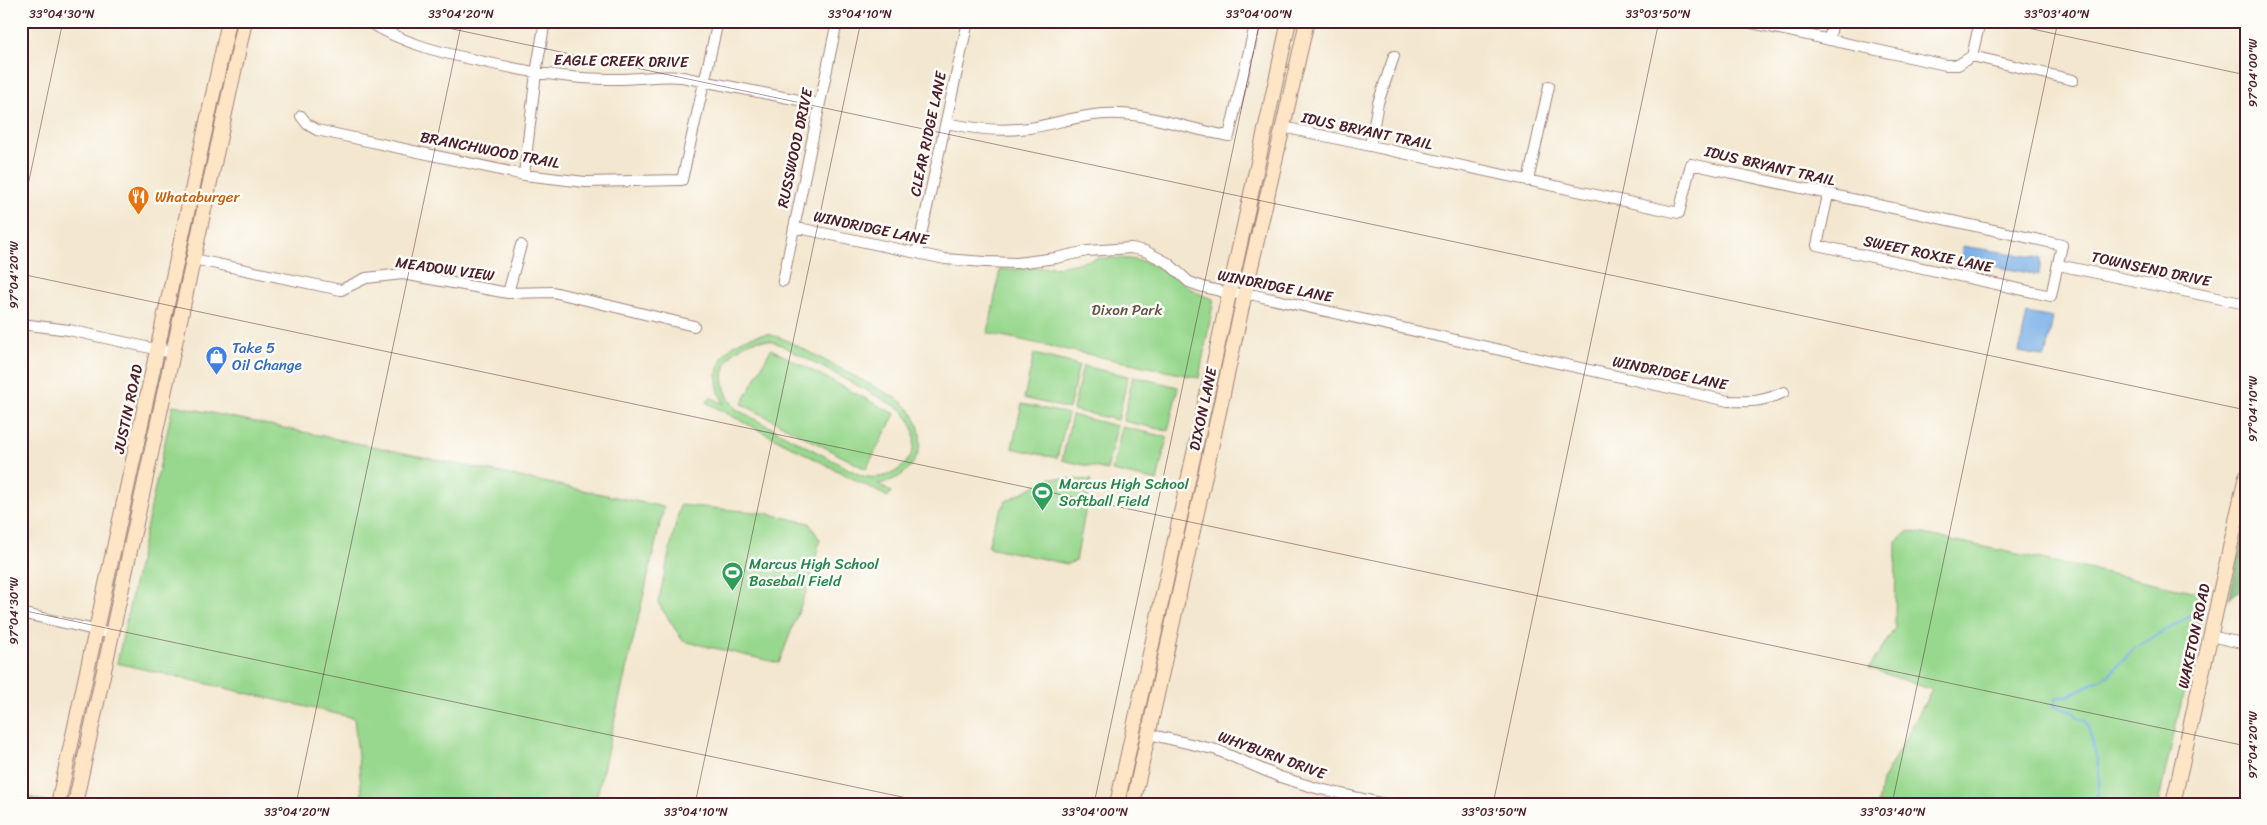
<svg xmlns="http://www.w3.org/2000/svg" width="2267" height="825" font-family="Sriracha,sans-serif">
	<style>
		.green { fill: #98d88e; stroke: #717c5c; fill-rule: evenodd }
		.forest { fill: #7ab879; stroke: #626c52 }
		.water { fill: #79b0e8; stroke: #62688a }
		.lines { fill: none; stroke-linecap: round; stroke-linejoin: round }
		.stream { stroke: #79b0e8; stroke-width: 2.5 }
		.street-casing { stroke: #9e837d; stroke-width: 12 }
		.secondary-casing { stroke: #9e837d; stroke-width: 16 }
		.street { stroke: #fff; stroke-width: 10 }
		.secondary { stroke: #fde5c5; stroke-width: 14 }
		.ticks { fill: none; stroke: #4a1f2b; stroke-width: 1; stroke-opacity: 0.45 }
		.labels { text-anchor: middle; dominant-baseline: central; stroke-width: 5; stroke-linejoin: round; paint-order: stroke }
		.street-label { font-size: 15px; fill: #4a1f2b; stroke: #fdfcf7 }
		.food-label { font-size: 15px; fill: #c56008; stroke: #fdfcf7; text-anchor: start }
		.park-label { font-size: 15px; fill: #615649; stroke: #fdfcf7 }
		.shop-label { font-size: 15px; fill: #366cbe; stroke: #fdfcf7; text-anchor: start }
		.leisure-label { font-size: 15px; fill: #27864d; stroke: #fdfcf7; text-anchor: start }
		.neatline { fill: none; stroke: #4a1f2b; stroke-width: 2 }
		.ticks-label { font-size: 12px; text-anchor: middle; fill: #4a1f2b }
	</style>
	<rect width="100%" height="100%" fill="#fdfcf7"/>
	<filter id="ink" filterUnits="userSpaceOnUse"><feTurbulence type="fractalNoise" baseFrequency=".02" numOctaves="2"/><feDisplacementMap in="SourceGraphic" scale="10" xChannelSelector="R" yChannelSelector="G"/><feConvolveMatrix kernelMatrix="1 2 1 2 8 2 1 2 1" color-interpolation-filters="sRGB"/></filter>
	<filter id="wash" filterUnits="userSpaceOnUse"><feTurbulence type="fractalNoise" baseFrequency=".0096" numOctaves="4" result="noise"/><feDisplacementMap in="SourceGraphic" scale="20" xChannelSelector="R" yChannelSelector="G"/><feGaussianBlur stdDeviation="1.12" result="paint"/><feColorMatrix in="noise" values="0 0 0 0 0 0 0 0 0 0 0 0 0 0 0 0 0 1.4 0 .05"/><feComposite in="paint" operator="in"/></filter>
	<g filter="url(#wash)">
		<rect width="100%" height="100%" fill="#f3e7cf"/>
		<!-- green -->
		<path class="green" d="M1099 258C1121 258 1141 258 1160 268 1179 278 1192 294 1214 299L1199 378 988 333 1000 270 1064 266Z
			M768 334 784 339 896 398C936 424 924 477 878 484L891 492 888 497 707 403 710 397 724 404C704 366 729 336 768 334ZM758 340 771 341 781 345 901 409C932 440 905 486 862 476L736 409C713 381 722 349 758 340Z
			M771 349 895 414 866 469 742 404Z
			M1034 354 1079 365 1069 409 1024 398Z
			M1083 366 1128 376 1118 420 1073 410Z
			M1133 376 1178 387 1168 431 1123 421Z
			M1022 404 1068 414 1057 458 1012 448Z
			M173 405 664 507 595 804H363L354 718 117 663Z
			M1072 415 1117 426 1107 470 1062 460Z
			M1122 427 1167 437 1157 481 1112 471Z
			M1050 478 1091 480 1076 561 1067 564 988 547 994 524 1006 501Z
			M680 505 765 513 809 523 820 540 810 581 779 663 683 641 658 603Z
			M1909 531 2206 594 2158 804H1878L1882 781 1932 690 1869 668 1895 628 1896 541Z
			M21 795 48 802V804H21Z"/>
		<!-- forest -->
		<path class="forest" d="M2246 524V585L2229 599Z"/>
		<!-- water -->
		<path class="water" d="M1962 246 2041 258 2039 275 1962 260Z
			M2027 313 2053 318 2045 357 2019 352Z"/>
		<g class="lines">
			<!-- stream -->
			<path class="stream" d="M2094 804C2107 781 2093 744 2086 721L2076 716 2074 712 2054 706 2056 698 2070 695 2109 675 2136 647 2191 616 2202 619"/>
		</g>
	</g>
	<g filter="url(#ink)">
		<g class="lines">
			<defs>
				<path id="street" d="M368 21C404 45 447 54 489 63 529 72 568 79 610 79 634 80 658 75 682 77L819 104
					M1742 21 1946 65H1958L1972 56 2073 80
					M1829 40 1833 21
					M1972 56 1980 21
					M301 116 307 124 317 130 524 175 585 182 682 180 718 21
					M946 123C974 129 1001 132 1029 128 1055 124 1079 115 1105 114 1148 112 1187 129 1229 136L1256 21
					M1283 127 1679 213 1691 164 2062 245 2051 296 1817 245 1828 195
					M1370 146 1378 103 1394 56
					M524 175 536 73 545 21
					M1528 181 1549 86
					M794 227 945 259 985 262 1017 263 1056 258 1087 251 1131 248 1145 251 1168 263 1189 282 1203 287 1228 293 1254 295 1728 401C1751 402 1763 402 1784 392
					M917 253 968 21
					M193 259 341 290 366 278 403 274 508 293 553 292 694 326
					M2058 265 2246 304
					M783 281 837 21
					M508 293 521 245
					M21 324 69 330 173 353
					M21 613 112 634
					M2210 636 2246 644
					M1148 734 1217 750 1280 777 1316 788 1385 804"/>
				<path id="secondary" d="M58 804 229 21
					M75 804 245 21
					M1117 804 1289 21
					M1133 804 1245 293 1307 21
					M2173 804 2246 476"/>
			</defs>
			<!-- street casing -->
			<use href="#street" class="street-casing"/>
			<!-- secondary casing -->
			<use href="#secondary" class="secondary-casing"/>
			<!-- street -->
			<use href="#street" class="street"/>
			<!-- secondary -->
			<use href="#secondary" class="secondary"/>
		</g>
	</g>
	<!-- ticks -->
	<path class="ticks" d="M415 21 2246 410M1995 21 2246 75M21 218 63 21M21 274 2246 746M21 610 935 804M296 804 462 21M695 804 861 21M1094 804 1260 21M1493 804 1659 21M1892 804 2058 21"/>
	<!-- icons -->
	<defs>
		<symbol id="restaurant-pin" viewBox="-11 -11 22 30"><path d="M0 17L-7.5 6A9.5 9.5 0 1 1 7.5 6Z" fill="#e8710a" stroke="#fdfcf7"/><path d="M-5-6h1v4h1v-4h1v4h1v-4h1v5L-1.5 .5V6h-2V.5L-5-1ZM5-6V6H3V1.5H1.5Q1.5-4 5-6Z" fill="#fff"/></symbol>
		<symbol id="shop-pin" viewBox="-11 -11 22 30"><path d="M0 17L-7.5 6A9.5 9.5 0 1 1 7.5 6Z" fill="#3f7fe0" stroke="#fdfcf7"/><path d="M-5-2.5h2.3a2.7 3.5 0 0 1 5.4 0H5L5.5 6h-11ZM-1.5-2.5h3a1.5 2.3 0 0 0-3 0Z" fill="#fff"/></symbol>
		<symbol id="stadium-pin" viewBox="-11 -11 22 30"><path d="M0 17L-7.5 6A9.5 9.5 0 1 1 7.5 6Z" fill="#2e9e5b" stroke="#fdfcf7"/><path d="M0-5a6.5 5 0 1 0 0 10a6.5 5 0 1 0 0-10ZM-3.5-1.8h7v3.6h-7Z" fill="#fff"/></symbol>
	</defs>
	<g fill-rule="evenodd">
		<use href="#restaurant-pin" x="126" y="184" width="25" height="34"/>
		<use href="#shop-pin" x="204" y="344" width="25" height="34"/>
		<use href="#stadium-pin" x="1030" y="480" width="25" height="34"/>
		<use href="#stadium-pin" x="720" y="560" width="25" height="34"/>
	</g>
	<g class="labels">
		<!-- street labels -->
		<g class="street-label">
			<text transform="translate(621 61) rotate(1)">EAGLE CREEK DRIVE</text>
			<text transform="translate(1367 131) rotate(12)">IDUS BRYANT TRAIL</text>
			<text transform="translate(928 134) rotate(-78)">CLEAR RIDGE LANE</text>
			<text transform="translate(795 148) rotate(-78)">RUSSWOOD DRIVE</text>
			<text transform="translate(490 150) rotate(11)">BRANCHWOOD TRAIL</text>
			<text transform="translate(1770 166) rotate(13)">IDUS BRYANT TRAIL</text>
			<text transform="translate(871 228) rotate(12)">WINDRIDGE LANE</text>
			<text transform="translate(1928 254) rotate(12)">SWEET ROXIE LANE</text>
			<text transform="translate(445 269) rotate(8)">MEADOW VIEW</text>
			<text transform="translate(2151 269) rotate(12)">TOWNSEND DRIVE</text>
			<text transform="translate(1275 286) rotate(11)">WINDRIDGE LANE</text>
			<text transform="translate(1670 373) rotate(12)">WINDRIDGE LANE</text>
			<text transform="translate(128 409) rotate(-78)">JUSTIN ROAD</text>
			<text transform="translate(1203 409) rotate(-78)">DIXON LANE</text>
			<text transform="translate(2194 636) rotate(-78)">WAKETON ROAD</text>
			<text transform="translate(1272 755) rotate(20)">WHYBURN DRIVE</text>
		</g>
		<!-- food labels -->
		<g class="food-label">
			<text x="155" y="197">Whataburger</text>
		</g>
		<!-- park labels -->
		<g class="park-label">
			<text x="1127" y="310">Dixon Park</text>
		</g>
		<!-- shop labels -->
		<g class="shop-label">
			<text x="232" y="348">Take 5<tspan x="232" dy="17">Oil Change</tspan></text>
		</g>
		<!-- leisure labels -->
		<g class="leisure-label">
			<text x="1059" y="484">Marcus High School<tspan x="1059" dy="17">Softball Field</tspan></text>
			<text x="749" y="564">Marcus High School<tspan x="749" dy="17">Baseball Field</tspan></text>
		</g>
	</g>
	<!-- margin -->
	<rect width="2267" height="825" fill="none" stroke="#fdfcf7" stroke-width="55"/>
	<rect x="28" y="28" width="2212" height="770" class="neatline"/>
	<g class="ticks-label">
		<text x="62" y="18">33°04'30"N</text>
		<text x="461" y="18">33°04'20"N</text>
		<text x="860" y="18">33°04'10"N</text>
		<text x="1259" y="18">33°04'00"N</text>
		<text x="1658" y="18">33°03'50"N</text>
		<text x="2057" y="18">33°03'40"N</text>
		<text transform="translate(2253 73) rotate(-90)" y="4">97°04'00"W</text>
		<text transform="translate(14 275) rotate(-90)" y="4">97°04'20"W</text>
		<text transform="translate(2253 409) rotate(-90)" y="4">97°04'10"W</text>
		<text transform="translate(14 611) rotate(-90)" y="4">97°04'30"W</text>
		<text transform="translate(2253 745) rotate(-90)" y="4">97°04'20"W</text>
		<text x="297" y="816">33°04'20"N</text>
		<text x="696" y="816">33°04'10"N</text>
		<text x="1095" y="816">33°04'00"N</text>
		<text x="1494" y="816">33°03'50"N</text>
		<text x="1893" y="816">33°03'40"N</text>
	</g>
</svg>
